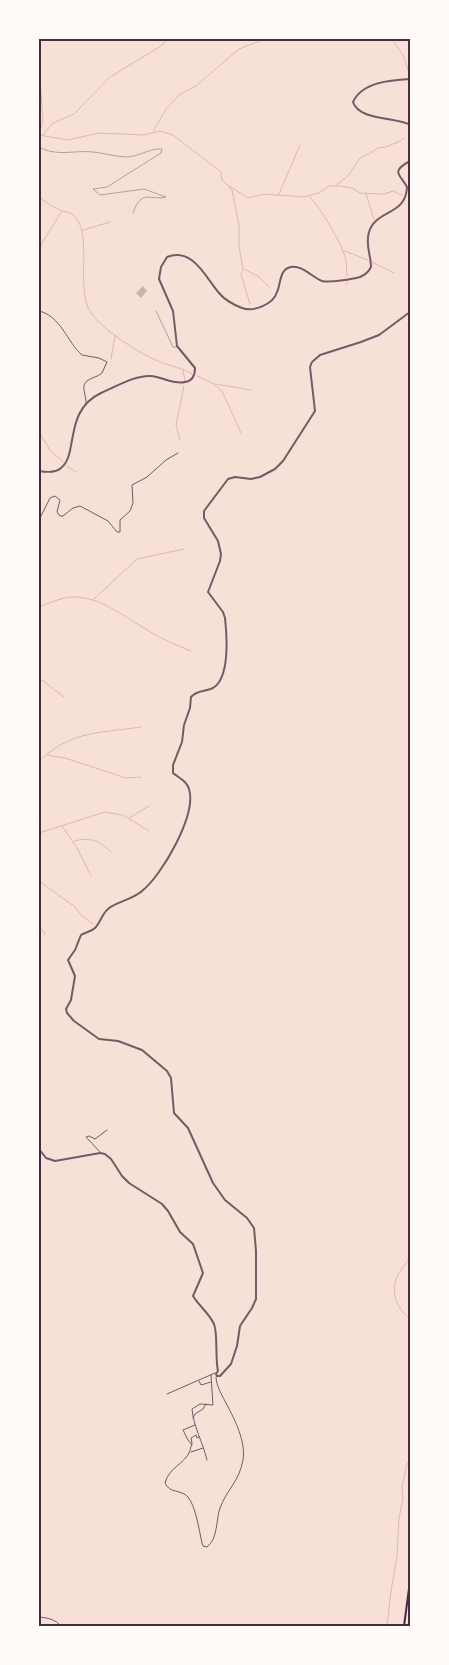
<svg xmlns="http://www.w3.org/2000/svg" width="449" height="1665" font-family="'Fira Sans Condensed',sans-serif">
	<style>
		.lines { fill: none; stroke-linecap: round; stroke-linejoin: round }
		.stream { stroke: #dcb8b0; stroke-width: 1 }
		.building { fill: #ccb4b1 }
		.service { stroke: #755966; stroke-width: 0.5 }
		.pedestrian { stroke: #755966; stroke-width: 1 }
		.minor { stroke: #755966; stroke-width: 1 }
		.tertiary { stroke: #755966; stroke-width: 2 }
		.secondary { stroke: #4a2c40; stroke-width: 2 }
		.neatline { fill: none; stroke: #4a2c40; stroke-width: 2 }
	</style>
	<rect width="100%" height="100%" fill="#f7e1d7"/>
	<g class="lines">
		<!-- stream -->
		<path class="stream" d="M392 39 403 55 409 73
			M39 53 40 39
			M39 65 43 121 39 133
			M154 130 166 109 179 95 196 86 239 49 265 39
			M39 135 68 140 99 133 143 135 160 131 173 135 221 172 222 180 226 184 248 198 264 194 304 197 319 193 329 186H339L352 188 360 193 384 194 393 191 402 195
			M43 135 53 123 74 114 110 77 161 46 168 39
			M335 186 348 176 360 158 369 154 378 148 386 147 400 141 404 138
			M229 187 232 190 239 225V245L243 271 241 274 250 304
			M279 194 300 145
			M366 194 374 219
			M39 197C45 201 51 206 58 209 62 212 68 211 72 214 95 230 74 287 91 313 104 331 140 354 160 362 170 366 183 368 192 374
			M310 197C321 209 342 243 346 260 347 265 346 271 347 276
			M83 230 110 222
			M39 249C45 236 54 225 61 212
			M342 250 368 260
			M372 262 394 273
			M244 269 259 277 269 287
			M347 282V284
			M111 359 115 335
			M183 370 185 381
			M197 376 212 383 222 391 241 433
			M215 384 251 390
			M39 432 50 450 63 462
			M180 440 176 425 184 386
			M67 466 76 472
			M93 600 137 559 184 549
			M39 607C49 603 60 598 72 597 100 596 126 618 149 631 161 639 177 645 191 651
			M39 678 64 697
			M47 755 65 758 126 778 141 777
			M39 761C46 755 55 747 64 743 87 731 116 731 141 727
			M129 818 149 806
			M62 826 77 848 91 876
			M39 833 105 812 123 815 149 831
			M74 841C90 837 99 840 111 852
			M39 881 75 907 81 915 93 924
			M39 926 45 934
			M410 1257C407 1263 402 1268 399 1273 389 1290 396 1308 410 1319
			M387 1626 391 1591 397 1556 399 1518 403 1499 402 1487 407 1464 410 1460"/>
	</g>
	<!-- building -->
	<path class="building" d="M143 286 147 291 141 298 136 293Z"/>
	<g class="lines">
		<!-- service -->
		<path class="service" d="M39 147C57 157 73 150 93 152 104 153 116 157 128 157 139 156 151 148 162 149L161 153 107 187 93 189 100 195 144 189 166 197C150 201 142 188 133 213
			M156 311 173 347H177"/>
		<!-- pedestrian -->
		<path class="pedestrian" d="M199 1381 201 1385 211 1382
			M193 1418 195 1414 203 1409 206 1404
			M192 1445 188 1440 183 1430 195 1425
			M190 1450 192 1443 191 1438 196 1435 197 1438 199 1437
			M191 1452 203 1448
			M207 1460C203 1443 193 1425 192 1409L200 1404 213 1405 211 1375"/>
		<!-- minor -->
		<path class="minor" d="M39 311C61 316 67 342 82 355L99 358 107 362 102 373C98 377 92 377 87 381 80 386 87 396 86 404
			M39 520 50 498 55 496 60 500 57 512 60 516H63L73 508 80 506 108 521 117 532H120V520L130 511 133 503 132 485 147 477 166 460 178 453
			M100 1152 86 1137 89 1136 95 1139 107 1130
			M167 1394 215 1373
			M190 1451C185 1464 169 1467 165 1483 170 1494 181 1489 188 1497 196 1507 199 1530 202 1543L203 1546 207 1547C218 1539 216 1519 220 1508 227 1489 239 1482 243 1460 246 1442 235 1420 227 1405 223 1397 216 1386 216 1377
			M39 1617C48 1618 55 1619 61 1626"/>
		<!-- tertiary -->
		<path class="tertiary" d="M410 79C391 80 362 82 353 102 359 121 397 117 410 125
			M39 471C45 472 56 473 61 468 79 454 63 411 101 393 115 387 135 375 151 376 162 377 175 385 185 382 193 381 195 375 195 368L177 346 173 311 159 279 161 267 167 257C193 247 206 278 219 293 224 299 234 305 242 308 253 312 273 305 277 292 281 284 279 269 291 267 302 265 312 277 322 281 329 283 353 279 360 277 365 275 369 271 371 267 371 255 365 245 369 232 376 209 406 216 407 187 400 174 390 172 410 161
			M39 1149 46 1158 55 1161 100 1153 105 1154 111 1159 122 1176 129 1183 162 1204 168 1211 180 1232 193 1244 203 1273 193 1296C199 1306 209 1313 214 1324 218 1334 215 1358 218 1371L216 1374 217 1376H220L231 1364 237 1346 240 1326 252 1308 256 1299V1251L254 1228 247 1218 225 1200 213 1183 188 1128 174 1113 171 1078 167 1071 142 1050 118 1041 99 1039 74 1021 67 1013 66 1009 71 1000 75 976 68 960 75 950 81 935C85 932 91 932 95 928 100 923 102 914 108 909 115 902 132 900 142 891 162 875 197 815 189 789 187 781 179 778 173 773V765L182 742 184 725 190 708 191 697C197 690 205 692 213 688 230 678 227 636 225 618L223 612 208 592 220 561 221 554 218 541 204 518V511L228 479 235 477 251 479 260 477 275 469 283 461 315 411 310 367 312 362 320 355 361 342 379 335 410 312"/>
		<!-- secondary -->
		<path class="secondary" d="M404 1626 410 1581"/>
	</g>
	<!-- border -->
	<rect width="449" height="1665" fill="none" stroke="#fffaf5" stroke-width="80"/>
	<rect x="40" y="40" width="369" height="1585" class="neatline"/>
</svg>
